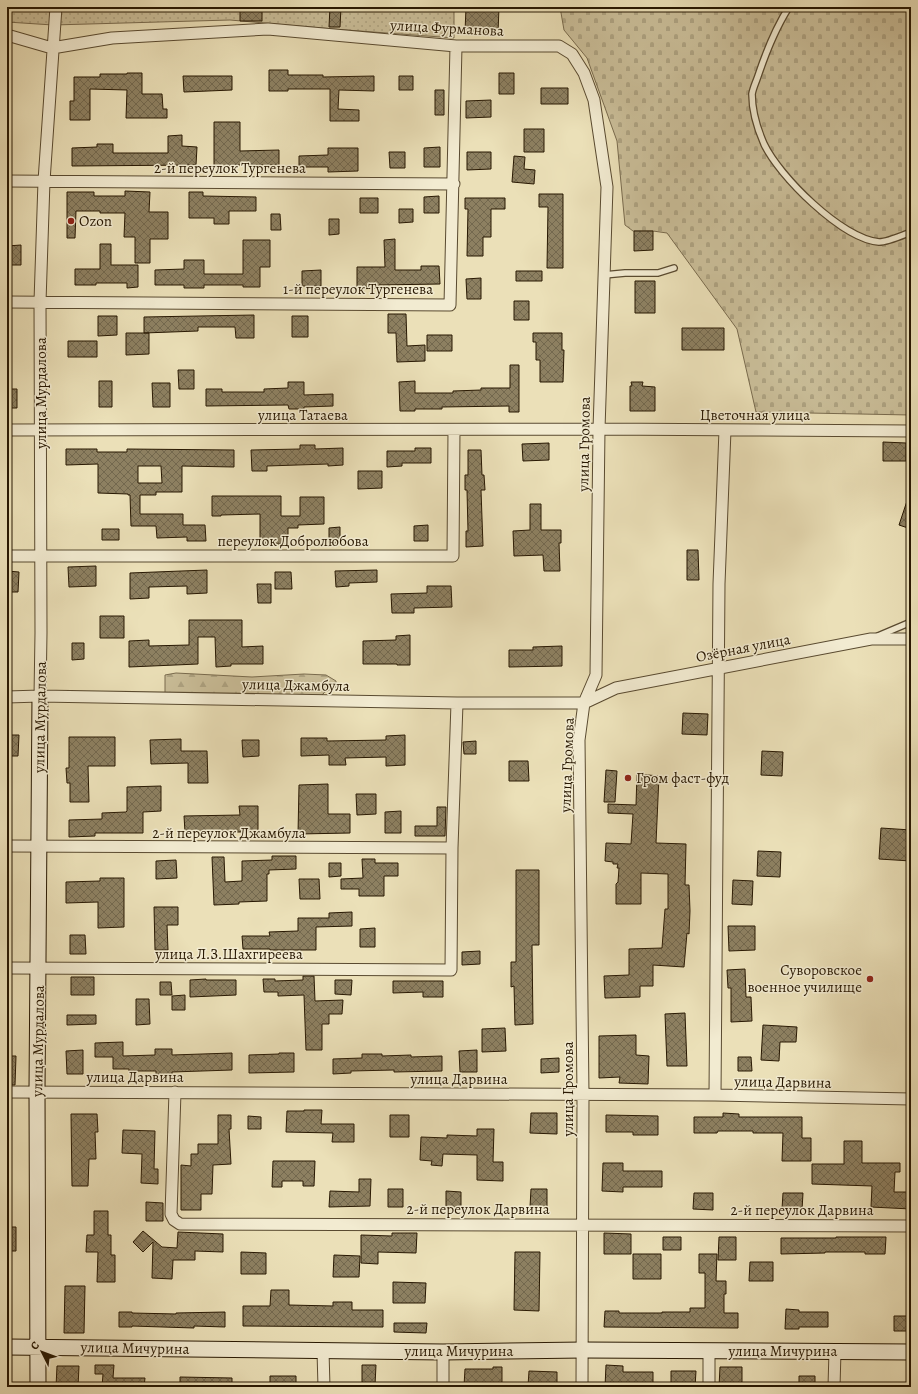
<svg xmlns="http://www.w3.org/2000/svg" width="918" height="1394" font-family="Alegreya,serif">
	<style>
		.forest { fill: url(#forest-firs); stroke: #796b4e }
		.cemetery { fill: url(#cemetery-stones); stroke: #796b4e }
		.garden { fill: url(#garden-dots); stroke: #796b4e }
		.building { fill: url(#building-cross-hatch); stroke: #281802; fill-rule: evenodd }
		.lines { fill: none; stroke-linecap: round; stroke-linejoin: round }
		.lane-casing { stroke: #594a30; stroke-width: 8 }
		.street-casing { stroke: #594a30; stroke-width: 13 }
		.secondary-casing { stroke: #281802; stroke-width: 17 }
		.lane { stroke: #f2ebd1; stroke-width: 5.5 }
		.street { stroke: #f2ebd1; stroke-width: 11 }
		.secondary { stroke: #f2ebd1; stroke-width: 15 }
		.poi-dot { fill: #8f2418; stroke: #f2ebd1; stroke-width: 1.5 }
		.labels { text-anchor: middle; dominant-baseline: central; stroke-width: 3; stroke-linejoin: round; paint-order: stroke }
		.street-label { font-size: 15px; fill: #281802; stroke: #f2ebd1 }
		.poi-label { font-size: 15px; fill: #281802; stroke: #f2ebd1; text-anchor: start }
	</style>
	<defs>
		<pattern id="forest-firs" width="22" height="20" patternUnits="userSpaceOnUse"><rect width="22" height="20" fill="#cabe99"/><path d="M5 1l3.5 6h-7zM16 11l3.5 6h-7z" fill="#aea382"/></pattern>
		<pattern id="cemetery-stones" width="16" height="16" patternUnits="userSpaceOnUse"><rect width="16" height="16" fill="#cabe99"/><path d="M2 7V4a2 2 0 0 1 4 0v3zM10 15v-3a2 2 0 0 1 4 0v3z" fill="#aea382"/></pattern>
		<pattern id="garden-dots" width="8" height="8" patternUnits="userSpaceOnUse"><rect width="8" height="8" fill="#cabe99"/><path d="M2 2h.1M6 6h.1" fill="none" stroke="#aea382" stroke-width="1.8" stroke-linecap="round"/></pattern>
		<pattern id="building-cross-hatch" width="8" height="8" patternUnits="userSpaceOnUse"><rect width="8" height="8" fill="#8d8061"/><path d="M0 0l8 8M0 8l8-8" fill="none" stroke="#73684e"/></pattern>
	</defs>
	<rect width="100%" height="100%" fill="#ebe0b8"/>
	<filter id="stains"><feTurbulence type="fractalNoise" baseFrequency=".005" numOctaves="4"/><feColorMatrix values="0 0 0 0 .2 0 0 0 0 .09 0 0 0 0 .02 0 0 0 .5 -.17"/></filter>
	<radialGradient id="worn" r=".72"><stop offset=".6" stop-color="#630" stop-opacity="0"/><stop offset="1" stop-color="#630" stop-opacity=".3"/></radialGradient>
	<!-- forest -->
	<path class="forest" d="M176 673 252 677 304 674 326 675 336 681V687L325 692 321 696 165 693V675Z"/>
	<!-- cemetery -->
	<path class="cemetery" d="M560 7H911V415L756 412 737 329 667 233 653 231H633L625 225 617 141 587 58 564 30Z"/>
	<!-- garden -->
	<path class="garden" d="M7 7H454V38L333 29 230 20 53 25 7 22Z"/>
	<!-- building -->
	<path class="building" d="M240 7H262V21H240Z
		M330 7H341L340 27H329Z
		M466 7H499L498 33 465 32Z
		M269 70H288V75H323V77L374 76V91L339 90 338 109 359 110V121H330V89H288V91H269Z
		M127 73H142V94H162L163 109H167V118H126L127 90 90 89V120H70V101H74V77H100V74H127Z
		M499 73H514V94H499Z
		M183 76H232V90L184 92Z
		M399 76H413V90H399Z
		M541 88H568V104H541Z
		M435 90H444V115H435Z
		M491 100V117L466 118V101Z
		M214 122H240V151L279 150V165H230V167H214Z
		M524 129H544V152H524Z
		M182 135V146L197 147 196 165 72 166V148L97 147V144H113V153H168V136Z
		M440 147V167H424V148Z
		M328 148H358V171L328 172V167H299V156L328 155Z
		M389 152H405V168H390Z
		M467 152H491V169L467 170Z
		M514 156 525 157 524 169 535 170 534 184 512 182Z
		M125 191 150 192 149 212H168V239H150V263H135V237H124L125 213H100V211H76L75 238H67V192H94V196H125Z
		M189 192H203V196L256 197V211H229V224H214V218H189Z
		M539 194H563V268H547L548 207H539Z
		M439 196V213H424V197Z
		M360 198H378V213H360Z
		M465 198H505V209H491V237H483V256H467L468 209H465Z
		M399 209H413V222L399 223Z
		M271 214H280L281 230H271Z
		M329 219H339V234L329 235Z
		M634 231H653V250L634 251Z
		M395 239V270H421V266H439L440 284 379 285V288L357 289V267H385L384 240Z
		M243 240H270V267H260V287H243V285H204V288H184V285H155V270L184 269V260H204V274H243Z
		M100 244H111V265H138V287L127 288V283H96V285H75V269H100Z
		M21 245V265H7V246Z
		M321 270V286H302V271Z
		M516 271H542V281H516Z
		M481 278V299H467L466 279Z
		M635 281H655V313H635Z
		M514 301H529V320H514Z
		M388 314H406L407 346 425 345V361L397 362 396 333H388Z
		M254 315V338H236L235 327H198V331L144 333V317Z
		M98 316H117V335L98 336Z
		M292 316H308V337H292Z
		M682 328H724V350H682Z
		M126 333H149V354L126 355Z
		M533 333H562V350H564L563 382H540V360H536V342H533Z
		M427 335H452V351H427Z
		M68 341H97V357H68Z
		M510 365H519V412H509V406L442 407V409H415V411H400L399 382 415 381V393H453V391L481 390V388H510Z
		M178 370H194V389H179Z
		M99 381H112V407H99Z
		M288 382H304V395L333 394V406L304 407V409H289L288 405 206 406V389H222V392H264V389L288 388Z
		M631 382H643L642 386 655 387V411H630V386H632Z
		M152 383H170V407H153Z
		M7 389H17V408H7Z
		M883 442 906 443V461H883Z
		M549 443V460L523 461 522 444Z
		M300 445H315V449L343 448V465L328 466V464L267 466V471H252L251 450 300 449Z
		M415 448H431V463H402V466L387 467V451H415Z
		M66 449H97V452H127V449L234 450V467L182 466V492H156V495H140V514H183V525H205L206 541H187V537L157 538 156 526H131L130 495H128V494L98 493V464L66 465ZM138 466H161L162 483H138Z
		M468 450H481L482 475H484L485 490H481L483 546 466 547V531H468L467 490H465V475H468Z
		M358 471H382V488L358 489Z
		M909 495H911V529L899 525Z
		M212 496H281V516H300V497H324V524L298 525V528H288V544H260V514L221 515V516H212Z
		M530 504H541V530H561V543H559L560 571H544L543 555 514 556 513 531 530 530Z
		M428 525V541H414V526Z
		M340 527V543H329V528Z
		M102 529H119V540H102Z
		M687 550H698L699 580H687Z
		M96 566V586L69 587 68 567Z
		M207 570V593L187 594V586L149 587V598L130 599V573Z
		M377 570V582L349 583V586L336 587 335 571Z
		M7 571 19 572 18 592H7Z
		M275 572H291L292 589H275Z
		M257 584H271V603H258Z
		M427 586H451L452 607 414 608V613H392L391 594 427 593Z
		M100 616H124V638H100Z
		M189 620H242V647L263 646V664H231V666L216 667 215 637H198V664L129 667V641L149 640V646L189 645Z
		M410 635V665H397V664H363V641L396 640V636Z
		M72 643H84V659L72 660Z
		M562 646V666L509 667V650H533V647Z
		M683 713 708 714 707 735 682 734Z
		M7 735H19L18 756H7Z
		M405 735V765L386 766V757L345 758 346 765H329V755L301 756V738H327V741L386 740V736Z
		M69 737H115V766H88L89 802H70V783H67L66 768H69Z
		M181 739V751H207L208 783H188V763L151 764 150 740Z
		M242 740H259V756L243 757Z
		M476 741V754H464L463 742Z
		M762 751 783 752 782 776 761 775Z
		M509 761H528L529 781H509Z
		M606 770 617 771 615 802H604Z
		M637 774 659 776 656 843 686 844 685 885H689L690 911 689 934 687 933 684 967 653 965V986H640V997L605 998 604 976 629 975V949L662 948 665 909H668V874L641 873V904H616V884L618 882 619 868H617L618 864H613V862L605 861 606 843 631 844 633 814 608 813V804L636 805Z
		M328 784V814H350V833L298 834 299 785Z
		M161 786V811L143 812V833H95V836L69 837V820L102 819V813L126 812 127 811V787Z
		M356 794H376V814L357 815Z
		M239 806H258V832H185L184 816 240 815Z
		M437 807H446L445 836H415V826H437Z
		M401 811V833H385V812Z
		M881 828 911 830V861L879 859Z
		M758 851 781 852 780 877 757 876Z
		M272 856H296V869L269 870V874H267V901L239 902V904L214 905 212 857H224L225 882 242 881V861L272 860Z
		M362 859H375V863H398V876H384V896H359V889H341V879L363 878Z
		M176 860 177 878 156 879V861Z
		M329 863H341V876L329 877Z
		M516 870H539V945H532L533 1024 515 1025 514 986 511 987V962H516Z
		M100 878H124V927L98 928V902L66 903V882L100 881Z
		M299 879H319L320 899H300Z
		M733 880 753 881 752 905 732 904Z
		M154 907H178V925H167L168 950H155Z
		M352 912V926L316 927V950H270V949H243L242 936H270L269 932 298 931V918H329V913Z
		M728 926H755V950L729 951Z
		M375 928V947H360V929Z
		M70 935H85L86 954H70Z
		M480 951V964L462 965V952Z
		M745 969 746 997H751L752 1021 731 1022V988H728L727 970Z
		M303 976H314L315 1001 343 1000 342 1014H329V1024H322V1050H306L304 995 278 996V992H264L263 979H275V981L303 980Z
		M71 977H94V995H71Z
		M206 979V980H236V995L190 997V980Z
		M335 980H352L351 995 335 994Z
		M393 981H443V997H423V992L393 993Z
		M160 982H171L172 995H160Z
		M185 995V1010H172V996Z
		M136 999H149L150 1024 136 1025Z
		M685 1013 687 1066H667L665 1014Z
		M67 1015H96V1024L67 1025Z
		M763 1025 797 1027 796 1042H780L779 1061 761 1060Z
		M505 1028 506 1051 482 1052V1029Z
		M636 1035V1055L649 1056 648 1084 619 1083 620 1077 599 1078V1036Z
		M123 1042V1056L155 1055V1049H172V1055L232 1053V1070L172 1072V1075H156V1071H129V1069H113V1057H95V1043Z
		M83 1050V1074H67L66 1051Z
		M477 1050V1072H460L459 1051Z
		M279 1053H294V1072L249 1073V1055L279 1054Z
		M362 1054H382V1056L411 1055V1057L442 1056V1071L394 1072V1070L351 1071V1073L333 1074V1059L362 1058Z
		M7 1056H16L15 1085H7Z
		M738 1057H751L752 1071H738Z
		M559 1058V1072L541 1073V1059Z
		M304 1110H322L321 1124H354V1142H332L333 1133 286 1132 287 1111H304Z
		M531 1113H557V1134L530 1133Z
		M723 1113 739 1114V1117H802V1138H811V1161H782L783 1133H753V1131H718L717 1133H694V1117H723Z
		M71 1114H97L98 1132H95L96 1159H89L88 1186H72Z
		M218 1115H231V1129H229L231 1164 213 1165 212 1194H201V1210H181V1165L191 1166V1154H198V1144H218Z
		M390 1115H409V1137H390Z
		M606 1115 658 1116V1135H633V1132H606Z
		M248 1116 261 1117V1129H248Z
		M477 1129H494L493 1162H503V1181L477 1180V1155L443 1154 442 1166 431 1165 432 1161 420 1160 421 1137 447 1138V1135L477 1136Z
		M123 1130 155 1131 154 1169H158V1184L141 1183 142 1154 122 1153Z
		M844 1141H862V1163H900V1172H895L894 1192H911V1209L871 1207 872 1186 812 1184V1164H844Z
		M273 1161H315L314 1186H303V1181H282V1187H272Z
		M603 1163H623V1171H662V1187H623V1192L602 1191Z
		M359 1179H371L370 1206 329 1207 330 1191 359 1192Z
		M388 1189H403V1207H388Z
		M531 1189H547V1208L530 1207Z
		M446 1191 461 1192V1208H446Z
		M694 1193H713V1210L693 1209Z
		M783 1193H803L802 1210 782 1209Z
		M146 1202 163 1203V1221H146Z
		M94 1211H108V1235H111V1255H115V1282H97L98 1252H86L87 1235H94Z
		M7 1227H16V1251H7Z
		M143 1231 162 1247 177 1248 178 1232 223 1234V1252L195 1251V1260H173L172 1279 152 1278 153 1242 143 1252 133 1242Z
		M392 1233H417L416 1253 378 1252V1264L361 1263V1235L392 1236Z
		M604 1233 631 1234V1254H604Z
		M663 1237H681V1250H663Z
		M719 1237H736V1260H718Z
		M836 1237H886L885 1254H865V1252H825V1253L781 1254V1238H836Z
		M241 1252 266 1253V1274H241Z
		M515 1252H540L539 1311 514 1310Z
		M633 1254H661V1279H633Z
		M699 1254H717L716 1281H726V1294H724V1313H738V1328L604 1327 605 1311H619V1313H662V1312H690V1308H705V1273H699Z
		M334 1255 360 1256 359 1277H333Z
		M750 1262H773V1281H749Z
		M393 1282 426 1283 425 1303H393Z
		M65 1286H85L84 1333H64Z
		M271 1290H289V1305L333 1306V1302H352V1310H383V1327L243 1326V1306H270Z
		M786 1309 799 1310V1312H828V1327H799V1329H785Z
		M119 1312H132V1313L176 1314V1313L225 1312V1327L194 1326V1328L132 1326V1327H119Z
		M894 1316H911V1331H894Z
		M394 1323H427L426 1333 394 1332Z
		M95 1365H114L113 1378H145L144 1387H102L103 1374H95Z
		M362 1365H376L375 1385 362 1384Z
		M606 1365 623 1366V1372H653V1387H605Z
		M57 1366H79L78 1387H56Z
		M493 1367H502V1387L464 1386 465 1369H493Z
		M720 1367H742V1387H719Z
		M529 1371 557 1372V1387L528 1386Z
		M671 1371H696L695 1387H671Z
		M270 1376H296V1387H270Z
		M799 1376H815V1387H799Z
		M180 1377 232 1378V1387H180Z"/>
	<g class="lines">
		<defs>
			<path id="lane" d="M789 7C775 29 766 52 758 76 756 82 753 88 752 94 752 110 757 128 764 144 779 176 842 239 879 242 888 242 903 235 911 232
				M604 275 625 273H658L674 268
				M878 636 911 622"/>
			<path id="street" d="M7 35 52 48 112 38 268 29 456 46H559L572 54 584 73 594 100 607 187 599 429 596 675 584 703 579 740 583 1095 582 1387
				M7 181 454 184
				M7 302 450 305 456 46
				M7 430 599 429 911 431
				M7 556H453L454 430
				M40 696 41 633 40 302 44 181 56 7
				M7 697 40 696 457 703H584L616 688 871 639H911
				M7 846 452 848
				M7 968 451 970 452 848 457 703
				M7 1092 715 1095 911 1099
				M175 1092 171 1214 174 1220 180 1224 911 1226
				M715 1095 719 584 725 430
				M323 1351 324 1387
				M709 1351V1387
				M443 1352V1387
				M834 1387 835 1351"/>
			<path id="secondary" d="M7 1347 443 1352 583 1350 911 1352
				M38 1387 37 1091 40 696"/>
		</defs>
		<!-- lane casing -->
		<use href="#lane" class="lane-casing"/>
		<!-- street casing -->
		<use href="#street" class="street-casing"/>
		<!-- secondary casing -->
		<use href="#secondary" class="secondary-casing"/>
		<!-- lane -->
		<use href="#lane" class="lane"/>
		<!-- street -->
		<use href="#street" class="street"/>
		<!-- secondary -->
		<use href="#secondary" class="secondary"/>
	</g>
	<!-- markers -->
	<g class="poi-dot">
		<circle cx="71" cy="221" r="4"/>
		<circle cx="628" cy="778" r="4"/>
		<circle cx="870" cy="979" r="4"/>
	</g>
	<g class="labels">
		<!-- street labels -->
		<g class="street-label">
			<text transform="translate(447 28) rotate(3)">улица Фурманова</text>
			<text x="230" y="168">2-й переулок Тургенева</text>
			<text x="358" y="289">1-й переулок Тургенева</text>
			<text transform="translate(41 393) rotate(-90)">улица Мурдалова</text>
			<text x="303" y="415">улица Татаева</text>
			<text x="755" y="415">Цветочная улица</text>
			<text transform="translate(584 444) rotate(-89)">улица Громова</text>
			<text x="293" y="541">переулок Добролюбова</text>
			<text transform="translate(743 648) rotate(-11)">Озёрная улица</text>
			<text transform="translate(296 685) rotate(1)">улица Джамбула</text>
			<text transform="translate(40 717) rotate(-89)">улица Мурдалова</text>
			<text transform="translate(567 765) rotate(-88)">улица Громова</text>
			<text x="229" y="833">2-й переулок Джамбула</text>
			<text x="229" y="954">улица Л.З.Шахгиреева</text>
			<text transform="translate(38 1041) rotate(-89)">улица Мурдалова</text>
			<text x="135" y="1077">улица Дарвина</text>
			<text x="459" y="1079">улица Дарвина</text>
			<text transform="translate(783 1082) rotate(1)">улица Дарвина</text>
			<text transform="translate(568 1089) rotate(-90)">улица Громова</text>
			<text x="478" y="1209">2-й переулок Дарвина</text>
			<text x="802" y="1210">2-й переулок Дарвина</text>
			<text transform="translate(135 1348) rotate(1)">улица Мичурина</text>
			<text x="459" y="1351">улица Мичурина</text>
			<text x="783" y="1351">улица Мичурина</text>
		</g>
		<!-- poi labels -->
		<g class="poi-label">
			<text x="79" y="221">Ozon</text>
			<text x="636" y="778">Гром фаст-фуд</text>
			<text x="862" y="970" text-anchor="end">Суворовское<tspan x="862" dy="17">военное училище</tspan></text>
		</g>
	</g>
	<!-- margin -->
	<rect width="918" height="1394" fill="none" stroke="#ebe0b8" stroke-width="24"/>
	<rect x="8" y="8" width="902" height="1378" fill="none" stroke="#281802" stroke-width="2"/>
	<rect x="12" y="12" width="894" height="1370" fill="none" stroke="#281802"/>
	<!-- north arrow -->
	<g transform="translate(42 1352) rotate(312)" stroke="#f2ebd1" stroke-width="3" paint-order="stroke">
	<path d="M0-3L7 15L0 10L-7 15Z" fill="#281802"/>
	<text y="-6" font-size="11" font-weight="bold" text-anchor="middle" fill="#281802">С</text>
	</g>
	<rect width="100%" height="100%" filter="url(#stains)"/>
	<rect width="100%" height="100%" fill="url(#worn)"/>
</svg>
